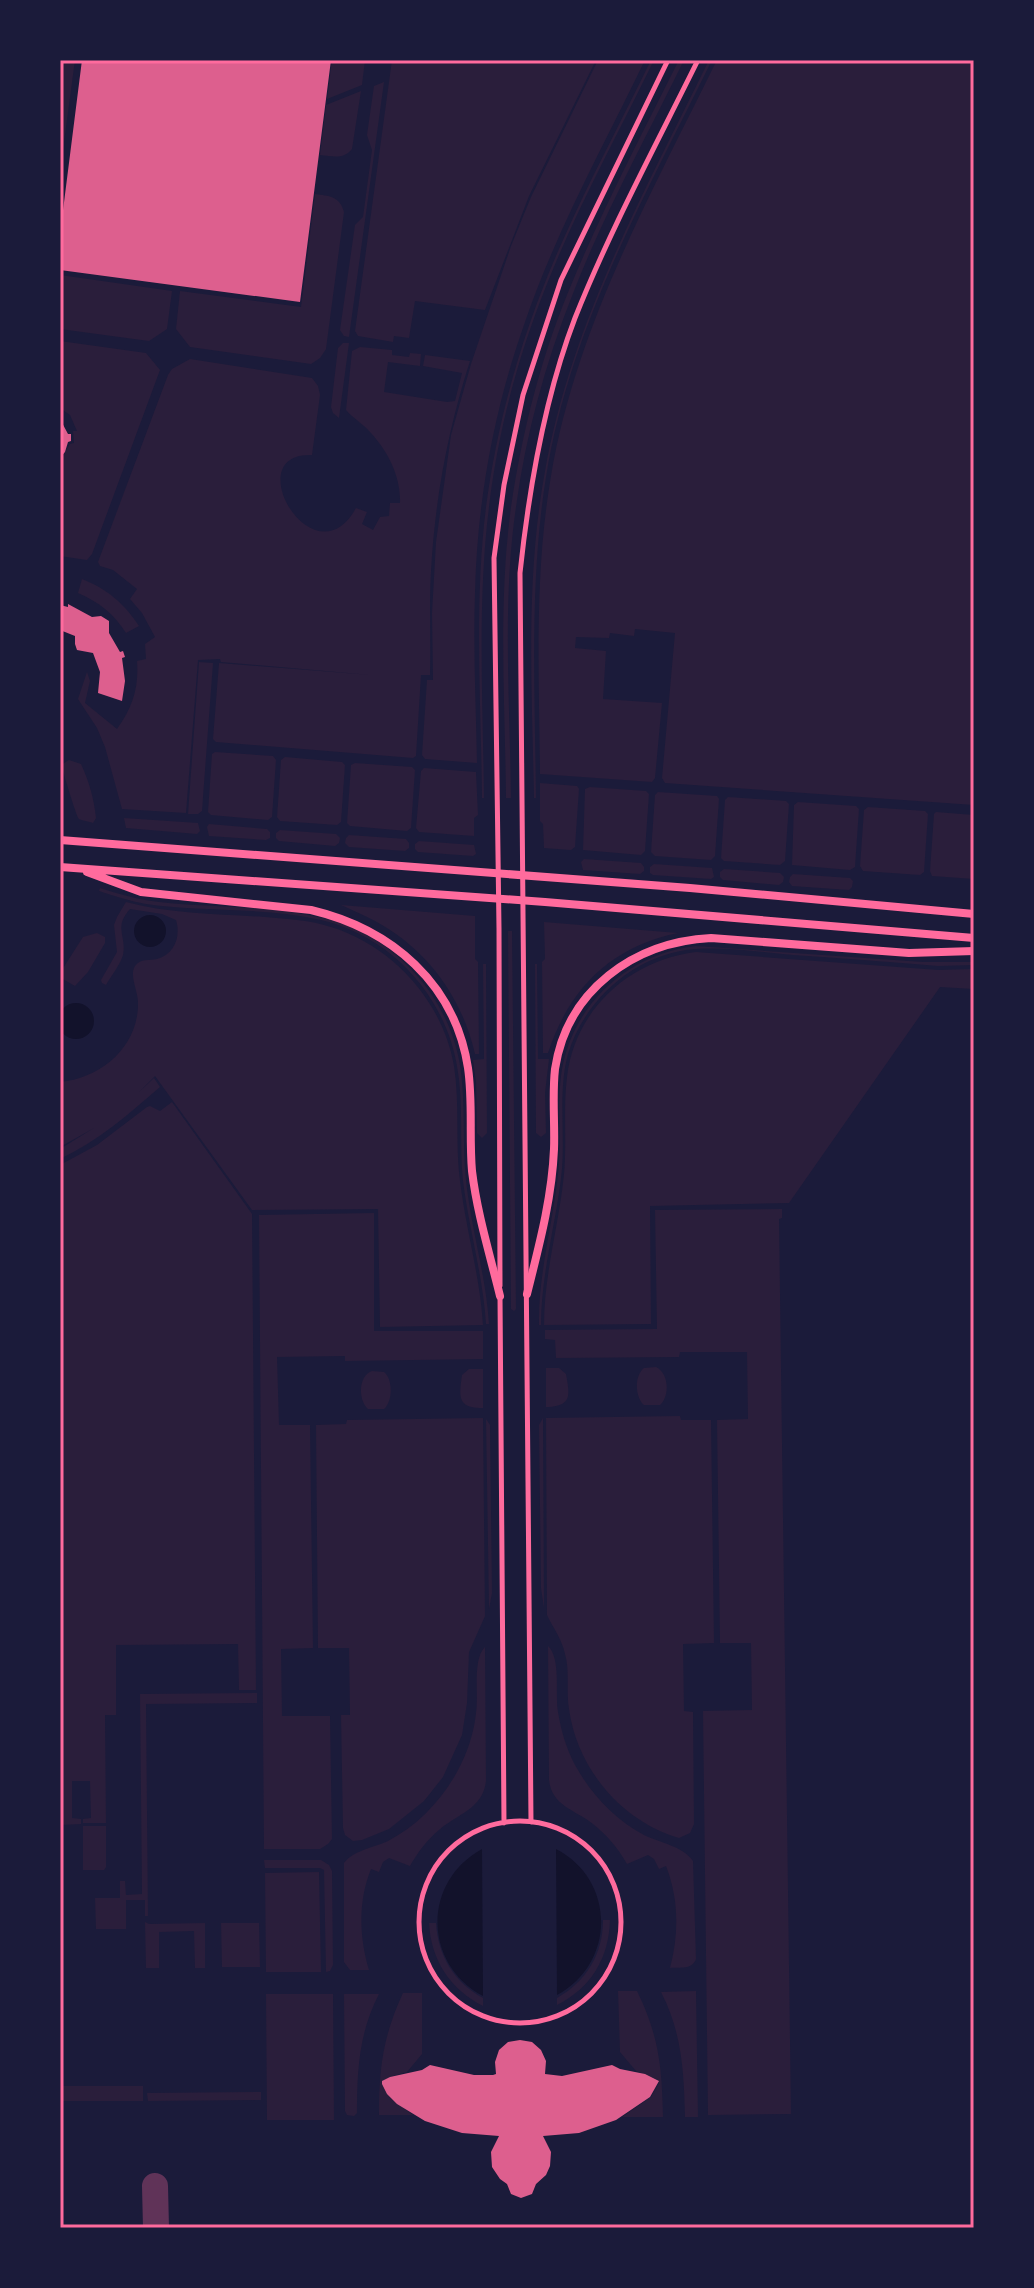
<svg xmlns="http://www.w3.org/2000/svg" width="1034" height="2288" font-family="Mulish,sans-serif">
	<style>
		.green { fill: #2a1e3b }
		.water { fill: #12122b }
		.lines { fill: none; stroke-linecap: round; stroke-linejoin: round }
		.taxiway { stroke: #603358; stroke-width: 26 }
		.building { fill: #dd5f8e }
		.minor { stroke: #ff6b9d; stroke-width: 5 }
		.primary { stroke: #ff6b9d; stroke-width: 8 }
		.neatline { fill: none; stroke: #ff6b9d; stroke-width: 3 }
	</style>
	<rect width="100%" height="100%" fill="#1b1b3a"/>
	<!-- green -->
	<path class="green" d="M60 60H75L60 172Z
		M332 60H365L362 85 327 99Z
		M392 60H596L529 196 485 310 415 301 409 338 394 336 393 342 358 336 355 331Z
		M598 60H645C603 147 555 233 524 325 494 410 477 502 475 593 473 649 476 706 477 763L425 759 422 755 427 680H433L432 613 436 542 451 435 471 364 511 246 531 197Z
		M651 60H654C618 134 577 208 547 284 518 356 498 431 489 507 477 603 483 702 484 798H482C481 702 474 603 486 507 498 415 525 324 563 240 590 179 622 120 651 60Z
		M679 60H684C646 138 603 215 572 296 545 364 526 434 516 507 502 603 510 702 511 798H506C505 702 498 603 511 507 522 433 540 360 569 290 601 212 641 136 679 60Z
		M709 60H712C646 194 570 327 546 477 529 583 535 691 536 798H534C532 689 525 579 545 471 572 321 643 195 709 60Z
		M717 60H974V805L665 783 662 778 675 633 635 629 634 636 610 633 609 638 576 637 575 648 606 651 603 699 662 703 655 778 652 782 540 774C539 674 534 575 551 476 576 327 651 194 717 60Z
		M384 82 349 337 344 336 340 330 355 225 363 217 372 150 367 135 374 86Z
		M361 91 352 149C343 160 333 156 320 155L326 105Z
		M315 194C329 196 340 196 344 212L326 349 320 358 311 364 190 347 176 329 180 291 301 307Z
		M60 275 172 291 167 329 149 341 60 329Z
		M60 341 146 353 160 370 92 554 87 560 60 556V460L70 444 74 443 73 431H77L70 415 60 408Z
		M343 343H349L339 418 333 413 331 407 338 348Z
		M360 347 392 350V355L409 357 410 353 421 354 420 366 388 362 384 392 447 402 455 401 462 373 423 366 425 355 470 361C448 429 435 499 431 571 429 606 431 640 430 675H421L416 756 413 758 216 742 213 739 219 663 371 675 221 662 220 659 198 660 186 813 122 809 105 747 97 728 78 699 87 672 90 681 85 703 117 729C133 707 139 687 137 661L146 659 145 644 155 637 142 613 130 599 137 589 113 570 100 566 98 562 168 375 172 369 190 359 312 378 318 386 320 395 312 455C237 452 314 584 356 508L367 512 362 524 373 530 380 517 389 516 390 503H400C401 477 388 451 370 432 363 424 353 418 346 410L352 351Z
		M82 579C107 589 124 603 139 626L126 633C114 614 99 602 78 593Z
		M199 662 213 663 202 811 198 814H188Z
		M215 752 273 756 276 760 272 817 268 820 211 815 208 812 212 754Z
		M285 757 342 762 345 765 341 822 337 825 280 821 277 817 281 760Z
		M69 760 81 764C89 781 94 799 96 818L93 823C90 822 81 820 79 819 76 816 64 774 61 765Z
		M355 763 412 767 415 770 411 828 407 831 350 826 347 823 351 765Z
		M424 768 476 772 478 815 474 818V836L419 832 416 828 421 771Z
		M540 783 577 786 579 789 575 847 571 850 544 848 543 824 540 821Z
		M590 787 646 791 649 794 645 851 641 855 583 850 585 789Z
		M658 792 717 796 719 799 715 856 711 860 655 856 651 852 655 795Z
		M728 797 786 801 789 804 785 861 780 865 724 861 721 858 725 800Z
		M798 802 856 806 859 809 855 867 850 870 792 865 794 805Z
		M868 807 925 811 928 814 924 872 920 875 863 871 860 866 864 810Z
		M936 812 974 815V879L932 876 930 871 934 814Z
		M124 818 198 823 200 831 197 834 126 828Z
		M209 824 267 829 270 832V838L266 840 209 836 207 827Z
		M280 830 336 834 340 838 339 843 335 846 279 841 276 838V833Z
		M349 835 406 839 409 843V848L405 851 349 847 345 843 346 838Z
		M419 841 474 845 476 854 473 856 418 852 415 849V844Z
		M584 859 641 863 644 867V871L640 874 583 870 581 862Z
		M654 864 712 868 714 877 711 879 653 875 650 873V867Z
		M724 869 780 873 784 877 783 882 779 885 723 880 720 877V872Z
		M793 874 850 878 853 881 852 887 849 890 792 886 789 882 790 877Z
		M100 888C119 894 139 900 159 902 213 908 270 905 323 918 392 934 448 994 460 1065 466 1103 462 1142 466 1180 471 1229 486 1275 489 1324H486C483 1276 469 1229 463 1181 459 1143 464 1104 457 1066 445 996 391 936 321 920 264 907 203 912 146 904 130 901 114 896 99 891Z
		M126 902C171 914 219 914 265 917 288 919 310 920 331 927 393 946 443 1002 454 1066 460 1104 455 1143 460 1181 466 1230 480 1276 483 1325L380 1327 378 1209 252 1210 155 1076 139 1092 154 1078 160 1087C129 1114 98 1141 60 1159V1149L94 1128 60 1147V1082C102 1078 139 1046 138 1002 138 991 129 975 135 966 141 958 149 961 157 959 175 954 181 936 176 920L162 914 130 909C113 928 127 936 123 955 120 965 111 976 106 985L102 983 101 980 117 952 114 925 117 917Z
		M341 905 475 916V959L478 962 479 1054H475C462 997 427 949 375 921 364 915 352 910 341 905Z
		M544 922 678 933C610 947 569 989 548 1053H543L542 962 545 959Z
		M508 931H512L516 1309 514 1311 511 1309Z
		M97 933 105 937V943L88 972 75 986 61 978 60 973 83 937Z
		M696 946 923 962H974V965L938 966C890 962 842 958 793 955 761 952 728 947 696 949 637 953 585 998 568 1054 558 1091 565 1131 562 1169 557 1221 541 1272 541 1325H539C538 1274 553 1224 558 1174 562 1141 557 1108 561 1076 570 1006 627 954 696 946Z
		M696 952 938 970 974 969V989L940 987 789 1203 650 1206 651 1324 544 1325C544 1274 559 1225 564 1174 567 1142 563 1109 567 1077 575 1009 630 960 696 952Z
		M483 964H486L487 1133 482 1138 477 1133 476 1082 473 1060 484 1059Z
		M535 964H537L538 1059H549L545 1093 546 1133 541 1137 536 1133Z
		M172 1102 252 1214 256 1690H239L238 1644 116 1645V1715H105L106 1823H83V1819L91 1818 90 1781H72V1818L81 1819V1824L60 1825V1165L97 1145 147 1107 150 1106 160 1111Z
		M782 1209V1218L779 1219 791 2114 708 2115 703 1711 752 1710 751 1643H720L717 1420 748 1419 747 1352H680L679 1357 556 1358 555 1340 545 1339V1330L657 1329 655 1210Z
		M374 1213V1331H483V1359L345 1361V1356L277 1357 279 1425H310L313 1648 281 1649 282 1716H330L332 1839 328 1844 320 1849H264L259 1215Z
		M656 1367C669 1373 670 1396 660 1405H644C635 1397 634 1376 644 1368Z
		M546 1368H559L566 1374C570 1396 572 1406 546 1407Z
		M483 1369V1408C457 1408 459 1397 462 1375L469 1369Z
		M372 1371 384 1372C393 1379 393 1401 384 1409H368C358 1400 358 1376 372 1371Z
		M680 1416 681 1420H711L714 1643 683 1644 684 1711 693 1712 694 1824 690 1833 679 1838C621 1821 577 1768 569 1709 566 1691 570 1671 565 1654 562 1639 553 1628 547 1615L546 1418Z
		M483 1418 485 1616 469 1652 467 1703 462 1735 443 1777 424 1801 389 1829 362 1840 353 1841 345 1835 343 1828 341 1715H350L349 1648H318L316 1425 346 1424 347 1420Z
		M543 1418 544 1608 541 1588 539 1425Z
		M486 1419 490 1425 492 1593 489 1609Z
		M548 1646C561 1658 555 1693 558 1712 561 1730 566 1748 575 1765 591 1794 615 1820 644 1835 660 1843 683 1846 693 1861L696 1959C692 1970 680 1967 670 1968 679 1934 679 1899 666 1866L659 1869 654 1859 648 1855 627 1864C618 1848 607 1835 593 1824 574 1809 552 1806 549 1780Z
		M485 1647 486 1781C483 1809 457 1814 439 1830 427 1840 418 1852 410 1866L389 1858 383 1862 379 1872 371 1869C358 1901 359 1937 369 1970H350L344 1962V1863C354 1850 373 1848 388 1841 417 1826 441 1801 457 1772 467 1754 474 1733 476 1713 479 1694 472 1660 485 1647Z
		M257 1693V1703L146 1704 148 1916H145V1900H126V1929H96L95 1898H120V1881H125L126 1895 142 1894 140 1694Z
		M83 1826H106V1867L104 1870H83Z
		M264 1860H321L329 1865 332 1871 333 1965 330 1971 326 1972 324 1870 320 1868H265Z
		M319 1872 321 1972H266L265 1873Z
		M603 1920H610C609 1958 591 1988 557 2005V1998C586 1982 603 1954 603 1920Z
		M145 1922 149 1924 205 1923V1968H195L194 1931 159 1932V1968H146Z
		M221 1923H259L260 1967H222Z
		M429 1923H436C438 1956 454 1982 483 1998V2006C450 1989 431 1960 429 1923Z
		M618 1991H637C659 2036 662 2067 663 2117H622L651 2097 659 2083 658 2080 636 2071 620 2052Z
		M696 1991 698 2117H685C684 2073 682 2032 661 1992Z
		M403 1993H422V2054L407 2072 390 2077 382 2082 390 2098 413 2115H379C379 2068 383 2036 403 1993Z
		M266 1994H333L334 2120H267Z
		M344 1994H379C359 2032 357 2071 357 2113L354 2116 347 2115 345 2111Z
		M60 2086H143V2101H60Z
		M261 2092V2100L148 2101 147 2093Z"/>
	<!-- water -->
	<path class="water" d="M134 931a16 16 0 1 1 32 0a16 16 0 1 1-32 0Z
		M58 1021a18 18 0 1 1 36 0a18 18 0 1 1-36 0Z
		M482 1849 483 1996C423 1964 422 1882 482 1849Z
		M556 1849C616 1880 616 1963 557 1995Z"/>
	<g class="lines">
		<!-- taxiway -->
		<path class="taxiway" d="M155 2186 156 2228"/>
	</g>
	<!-- building -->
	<path class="building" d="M82 60H331L300 302 60 270V234Z
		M60 419 68 434H71V441L68 442 65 452 60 458Z
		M68 604 92 617 101 616 109 621V633L120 652 123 651 125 657 122 658 125 681 122 701 98 693 100 672 93 653 77 650 75 644V636L60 630V605L68 607Z
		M520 2040 532 2042 541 2050 546 2061 545 2074 562 2076 612 2065 620 2069 645 2074 659 2081 650 2097 616 2120 579 2133 543 2136 551 2152 550 2166 546 2175 536 2184 532 2194 521 2198 511 2194 507 2184 500 2179 492 2167 491 2152 499 2136 462 2133 425 2121 397 2104 387 2094 382 2084V2081L390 2077 422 2070 430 2065 474 2075H493L496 2074 495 2062 499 2050 508 2042Z"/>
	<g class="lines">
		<!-- minor -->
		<path class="minor" d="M500 1286 499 928 494 558 504 485 523 395 561 280 668 60
			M500 1296 504 1823
			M419 1922a101 101 0 1 1 202 0a101 101 0 1 1-202 0Z
			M531 1822 520 573C529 488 544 399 575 318 610 230 656 145 698 60"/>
		<!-- primary -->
		<path class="primary" d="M60 840 690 888 974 914
			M60 867 545 902 974 938
			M87 872 141 892 311 910C391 929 455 983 468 1068 473 1102 469 1137 472 1171 477 1213 490 1255 500 1296
			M527 1294C539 1246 552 1198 554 1149 555 1123 552 1096 555 1069 567 990 634 942 711 938L909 953 974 951"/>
	</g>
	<!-- border -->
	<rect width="1034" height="2288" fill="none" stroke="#1b1b3a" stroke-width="124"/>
	<rect x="62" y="62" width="910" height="2164" class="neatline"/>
</svg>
